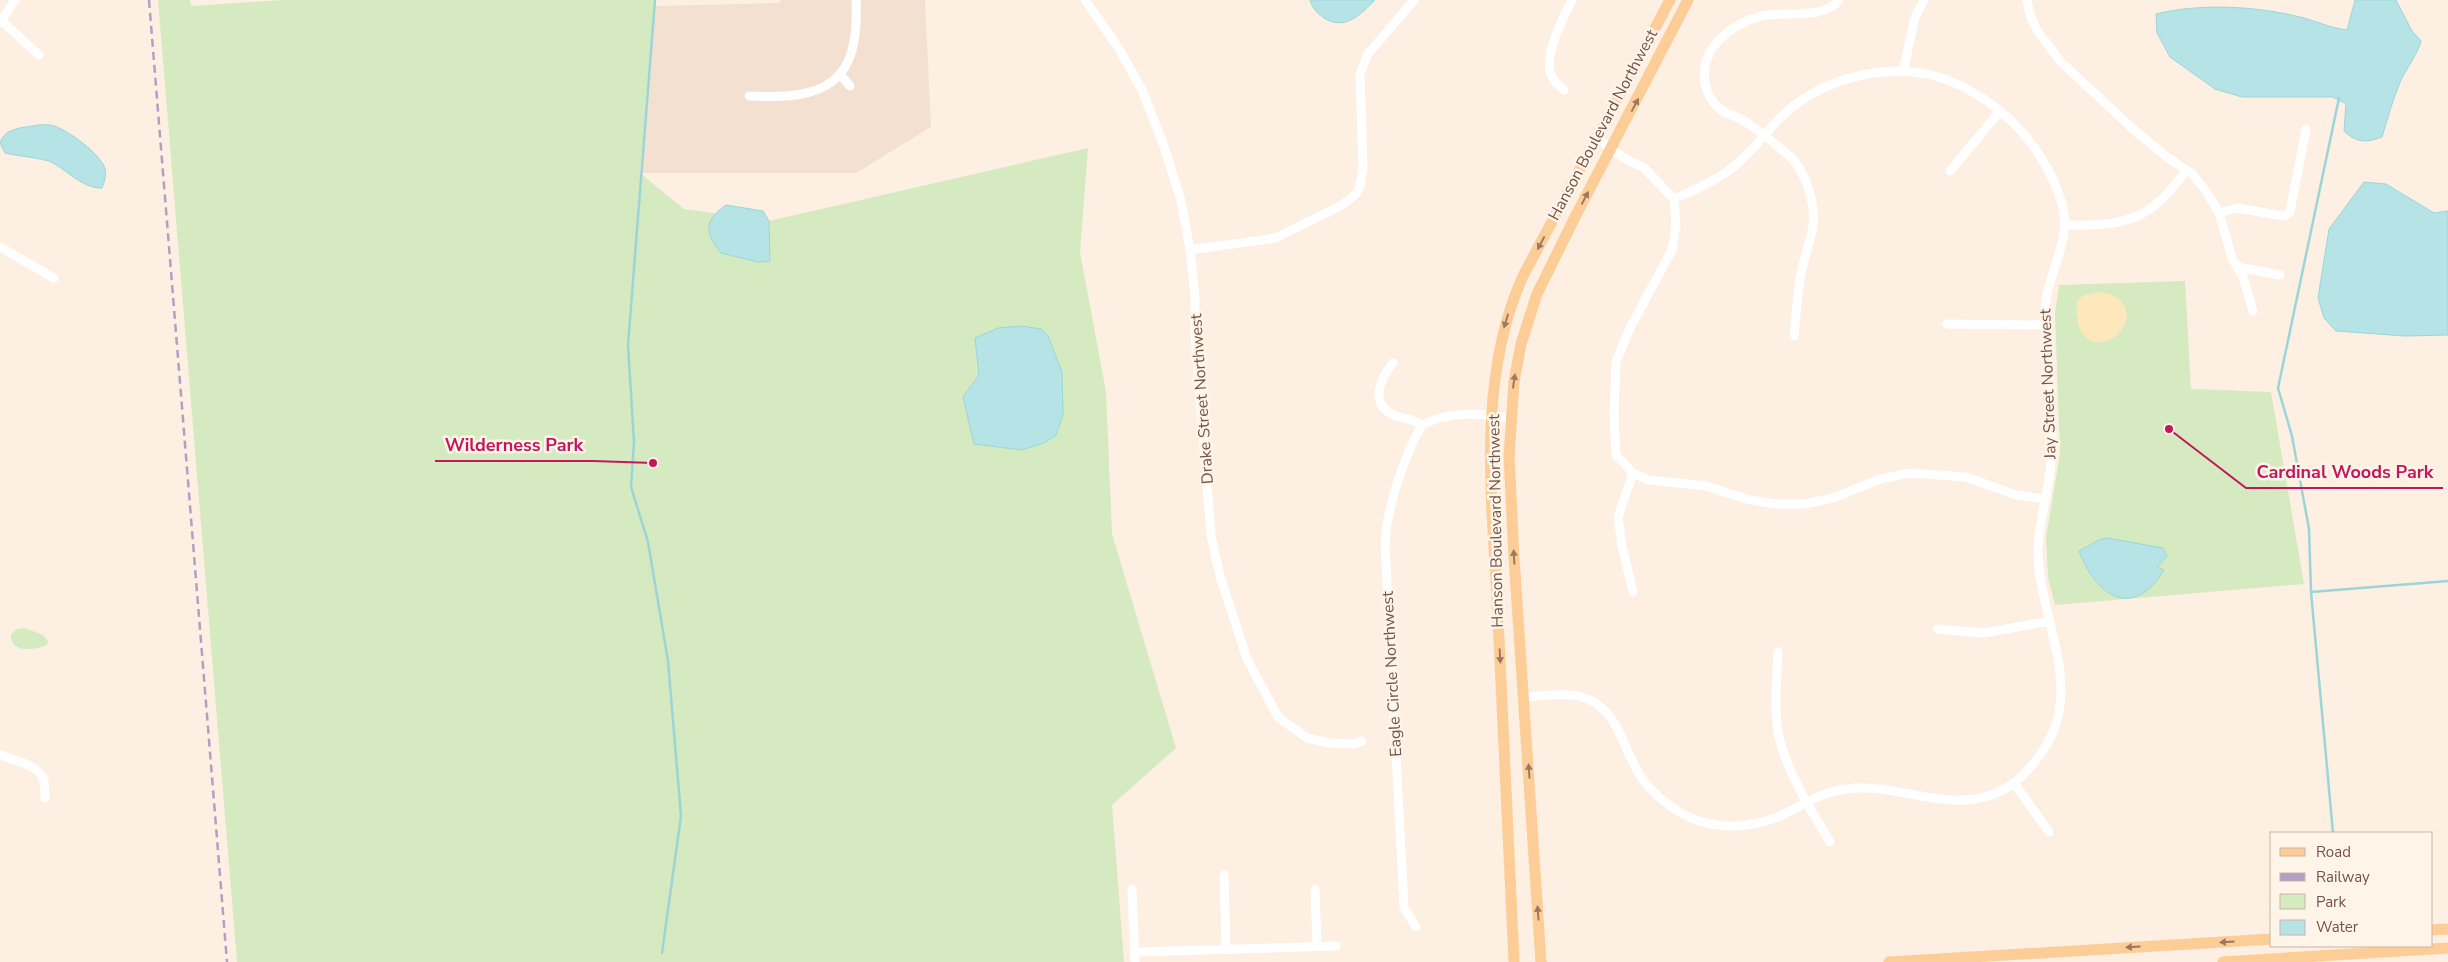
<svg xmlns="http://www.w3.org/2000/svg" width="2448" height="962" font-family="'Nunito Sans',sans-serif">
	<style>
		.residential { fill: #f4e0d0 }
		.green { fill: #d5eac0 }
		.sand { fill: #fde8bb }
		.water { fill: #b6e4e6; stroke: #9cd5d8 }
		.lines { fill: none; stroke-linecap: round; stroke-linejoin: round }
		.stream { stroke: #9cd5d8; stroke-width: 2.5 }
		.minor { stroke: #fff; stroke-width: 9 }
		.major { stroke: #fdcd98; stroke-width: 11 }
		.rail { stroke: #b1a0c6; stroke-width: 2.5; stroke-dasharray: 8 5; stroke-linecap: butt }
		.oneway { fill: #9d7860 }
		.labels { text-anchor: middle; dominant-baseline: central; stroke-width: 5; stroke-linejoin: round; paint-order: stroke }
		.street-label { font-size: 16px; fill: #745348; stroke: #fff4e8 }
		.leader { fill: none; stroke: #c2185b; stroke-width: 2 }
		.callout-dot { fill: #c2185b; stroke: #fff4e8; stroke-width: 2 }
		.callout-label { font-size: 18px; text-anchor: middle; font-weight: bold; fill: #c2185b; stroke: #fff4e8; stroke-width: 5; stroke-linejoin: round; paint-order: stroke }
	</style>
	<rect width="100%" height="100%" fill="#fdefe1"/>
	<!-- residential -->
	<path class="residential" d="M780 0H925L931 127 856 173H640L655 6 780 3Z"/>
	<!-- green -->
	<path class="green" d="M158 0H190L191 6 284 0H655L640 173 684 209 769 221 1088 148 1080 252 1106 392 1112 534 1176 748 1112 805 1124 962H237Z
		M2185 281 2191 389 2271 392 2304 584 2055 605 2048 577 2046 538 2060 454 2055 313 2059 285Z
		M25 628 43 635 48 641 47 645C35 650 10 654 11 634L17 629Z"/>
	<!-- sand -->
	<path class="sand" d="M2100 292C2111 294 2120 296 2125 307 2138 339 2071 369 2077 301L2084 295Z"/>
	<!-- water -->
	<path class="water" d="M1310 0H1375C1360 15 1345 31 1324 18 1316 12 1313 9 1310 0Z
		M2355 0H2396L2412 31 2421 41C2420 49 2406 70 2401 80 2393 98 2388 118 2382 137 2366 143 2357 143 2344 131L2346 104 2333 97H2242L2215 89 2170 57 2157 33 2156 14C2201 3 2255 6 2300 17 2316 21 2330 28 2347 30Z
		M38 125C43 125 49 124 54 126 68 130 102 155 105 169 107 175 104 182 102 188 83 189 67 170 51 162 42 158 17 156 5 153L0 143C5 127 23 128 38 125Z
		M2364 182 2386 184 2434 213 2448 211V335L2405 336 2336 331 2324 318 2318 298 2329 229Z
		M726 205 763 211 769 221 770 261 758 262 721 253C705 233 703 221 726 205Z
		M1022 326 1041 329 1048 336 1062 372 1063 415 1056 435 1046 442 1022 450 974 444 963 397 979 375 975 338 998 328Z
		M2107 538 2163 548 2167 556 2157 567 2164 570C2133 621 2096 596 2079 551L2099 540Z"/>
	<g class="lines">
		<!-- stream -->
		<path class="stream" d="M655 0 628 345 634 442 631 487 648 542 668 661 681 816 662 953
			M2311 592 2448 581
			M2333 833 2311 592 2309 529 2292 436 2278 388 2339 98"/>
		<!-- minor -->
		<path class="minor" d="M1085 0 1118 47 1142 90 1164 146 1181 201 1190 250 1195 297V335L1211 535 1220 576 1247 659 1278 717 1307 738 1329 743 1354 744 1362 741
			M2027 0 2030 15 2038 32 2061 62 2133 129 2167 157 2192 174 2206 191 2219 213 2232 258 2243 277 2253 311
			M2 21 39 55
			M0 23 15 0
			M1903 72 1915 17 1924 0
			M840 74 850 86
			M1564 90C1558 85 1552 80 1550 71 1546 51 1563 18 1572 0
			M749 96C826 100 860 84 856 0
			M1596 138 1624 158 1644 168 1674 199 1676 225 1672 250 1631 326 1616 362 1614 415 1616 455 1633 473 1648 480 1706 486 1750 500 1776 504H1804L1833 498 1880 479 1910 473 1966 477 2016 495 2044 499
			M1950 171 2000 111
			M2219 213 2237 208 2284 216 2290 212 2306 129
			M2066 225C2124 226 2152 221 2186 170
			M0 247 54 278
			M1190 250 1275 238 1342 205 1355 195 1360 186 1363 167 1360 74 1368 54 1414 0
			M2237 267 2280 275
			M1947 324 2046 325
			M1794 336C1796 317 1797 298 1800 279 1807 239 1822 227 1807 184 1804 177 1800 169 1796 163 1789 154 1754 127 1743 120 1736 116 1726 114 1720 109 1699 91 1700 60 1718 41 1730 28 1749 18 1767 15 1788 12 1825 19 1839 0
			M1393 363C1379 380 1369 405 1396 416 1406 419 1413 419 1422 425 1449 411 1481 413 1510 418
			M1633 473 1618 517 1622 546 1633 592
			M1937 629 1984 633 2050 621
			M1778 652C1777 679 1773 716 1780 741 1790 778 1811 810 1830 842
			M1524 697C1542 696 1564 692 1582 697 1621 708 1622 753 1644 781 1655 795 1673 810 1689 817 1717 830 1750 828 1778 817 1801 807 1820 792 1846 789 1897 782 1944 813 1994 794 2024 783 2053 744 2059 713 2069 659 2037 602 2038 548 2040 512 2053 477 2052 441 2052 408 2049 375 2047 342 2046 328 2044 314 2046 300 2051 268 2072 236 2062 204 2046 150 2006 106 1955 83 1897 58 1822 75 1778 120 1763 136 1750 154 1732 168 1715 181 1694 190 1674 199
			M0 755C13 760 36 764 43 778 45 783 45 792 45 798
			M2014 783 2049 832
			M1224 875 1226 949
			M1132 889 1135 962
			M1315 889 1317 946
			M1416 927 1404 907 1385 545C1386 510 1404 456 1422 425
			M1135 952 1336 946"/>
		<!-- major -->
		<path class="major" d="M2432 930 2448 929
			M1514 962C1509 847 1503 733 1498 618 1493 505 1475 382 1523 276L1670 0
			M1541 962 1514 558 1509 456 1514 382 1521 344 1537 294 1575 217 1688 0
			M1889 962 2272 939
			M2223 962 2448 948"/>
		<!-- rail -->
		<path class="rail" d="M149 0 227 962"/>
	</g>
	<!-- one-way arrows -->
	<defs><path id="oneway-solid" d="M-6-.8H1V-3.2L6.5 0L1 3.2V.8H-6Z" transform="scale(1.25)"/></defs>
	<g class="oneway">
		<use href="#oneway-solid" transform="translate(1635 105) rotate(-62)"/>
		<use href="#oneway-solid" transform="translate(1585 198) rotate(-62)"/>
		<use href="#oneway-solid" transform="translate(1541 243) rotate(118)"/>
		<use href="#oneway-solid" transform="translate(1506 321) rotate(107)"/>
		<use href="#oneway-solid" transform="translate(1514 381) rotate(-82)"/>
		<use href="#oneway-solid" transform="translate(1514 557) rotate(-93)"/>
		<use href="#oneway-solid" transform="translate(1500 656) rotate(87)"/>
		<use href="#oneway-solid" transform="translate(1529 771) rotate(-94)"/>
		<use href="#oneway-solid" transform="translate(1538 913) rotate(-94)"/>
		<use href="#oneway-solid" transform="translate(2227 942) rotate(177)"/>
		<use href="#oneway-solid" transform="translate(2133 947) rotate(177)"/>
	</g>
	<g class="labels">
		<!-- street labels -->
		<g class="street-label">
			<text transform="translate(1603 125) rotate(-62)">Hanson Boulevard Northwest</text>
			<text transform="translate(2048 384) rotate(-92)">Jay Street Northwest</text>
			<text transform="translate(1202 399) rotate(-94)">Drake Street Northwest</text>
			<text transform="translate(1496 521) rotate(-91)">Hanson Boulevard Northwest</text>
			<text transform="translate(1392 674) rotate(-93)">Eagle Circle Northwest</text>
		</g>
	</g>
	<!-- callouts -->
	<path class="leader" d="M653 463L593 461H435M2169 429L2246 488H2443"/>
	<g class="callout-dot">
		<circle cx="653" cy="463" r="5"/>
		<circle cx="2169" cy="429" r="5"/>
	</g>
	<g class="callout-label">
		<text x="514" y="451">Wilderness Park</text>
		<text x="2345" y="478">Cardinal Woods Park</text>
	</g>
	<!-- legend -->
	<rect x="2270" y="832" width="162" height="115" fill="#fff4e8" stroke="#c7b4a8"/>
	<rect x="2280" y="848" width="25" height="8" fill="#fdcd98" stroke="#c7b4a8"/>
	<text x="2316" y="857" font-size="15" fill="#745348">Road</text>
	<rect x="2280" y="873" width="25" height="8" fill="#b1a0c6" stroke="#c7b4a8"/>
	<text x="2316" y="882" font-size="15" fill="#745348">Railway</text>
	<rect x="2280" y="894" width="25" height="15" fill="#d5eac0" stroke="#c7b4a8"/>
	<text x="2316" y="907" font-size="15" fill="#745348">Park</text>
	<rect x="2280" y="920" width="25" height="15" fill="#b6e4e6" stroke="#c7b4a8"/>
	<text x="2316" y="932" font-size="15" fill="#745348">Water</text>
</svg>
